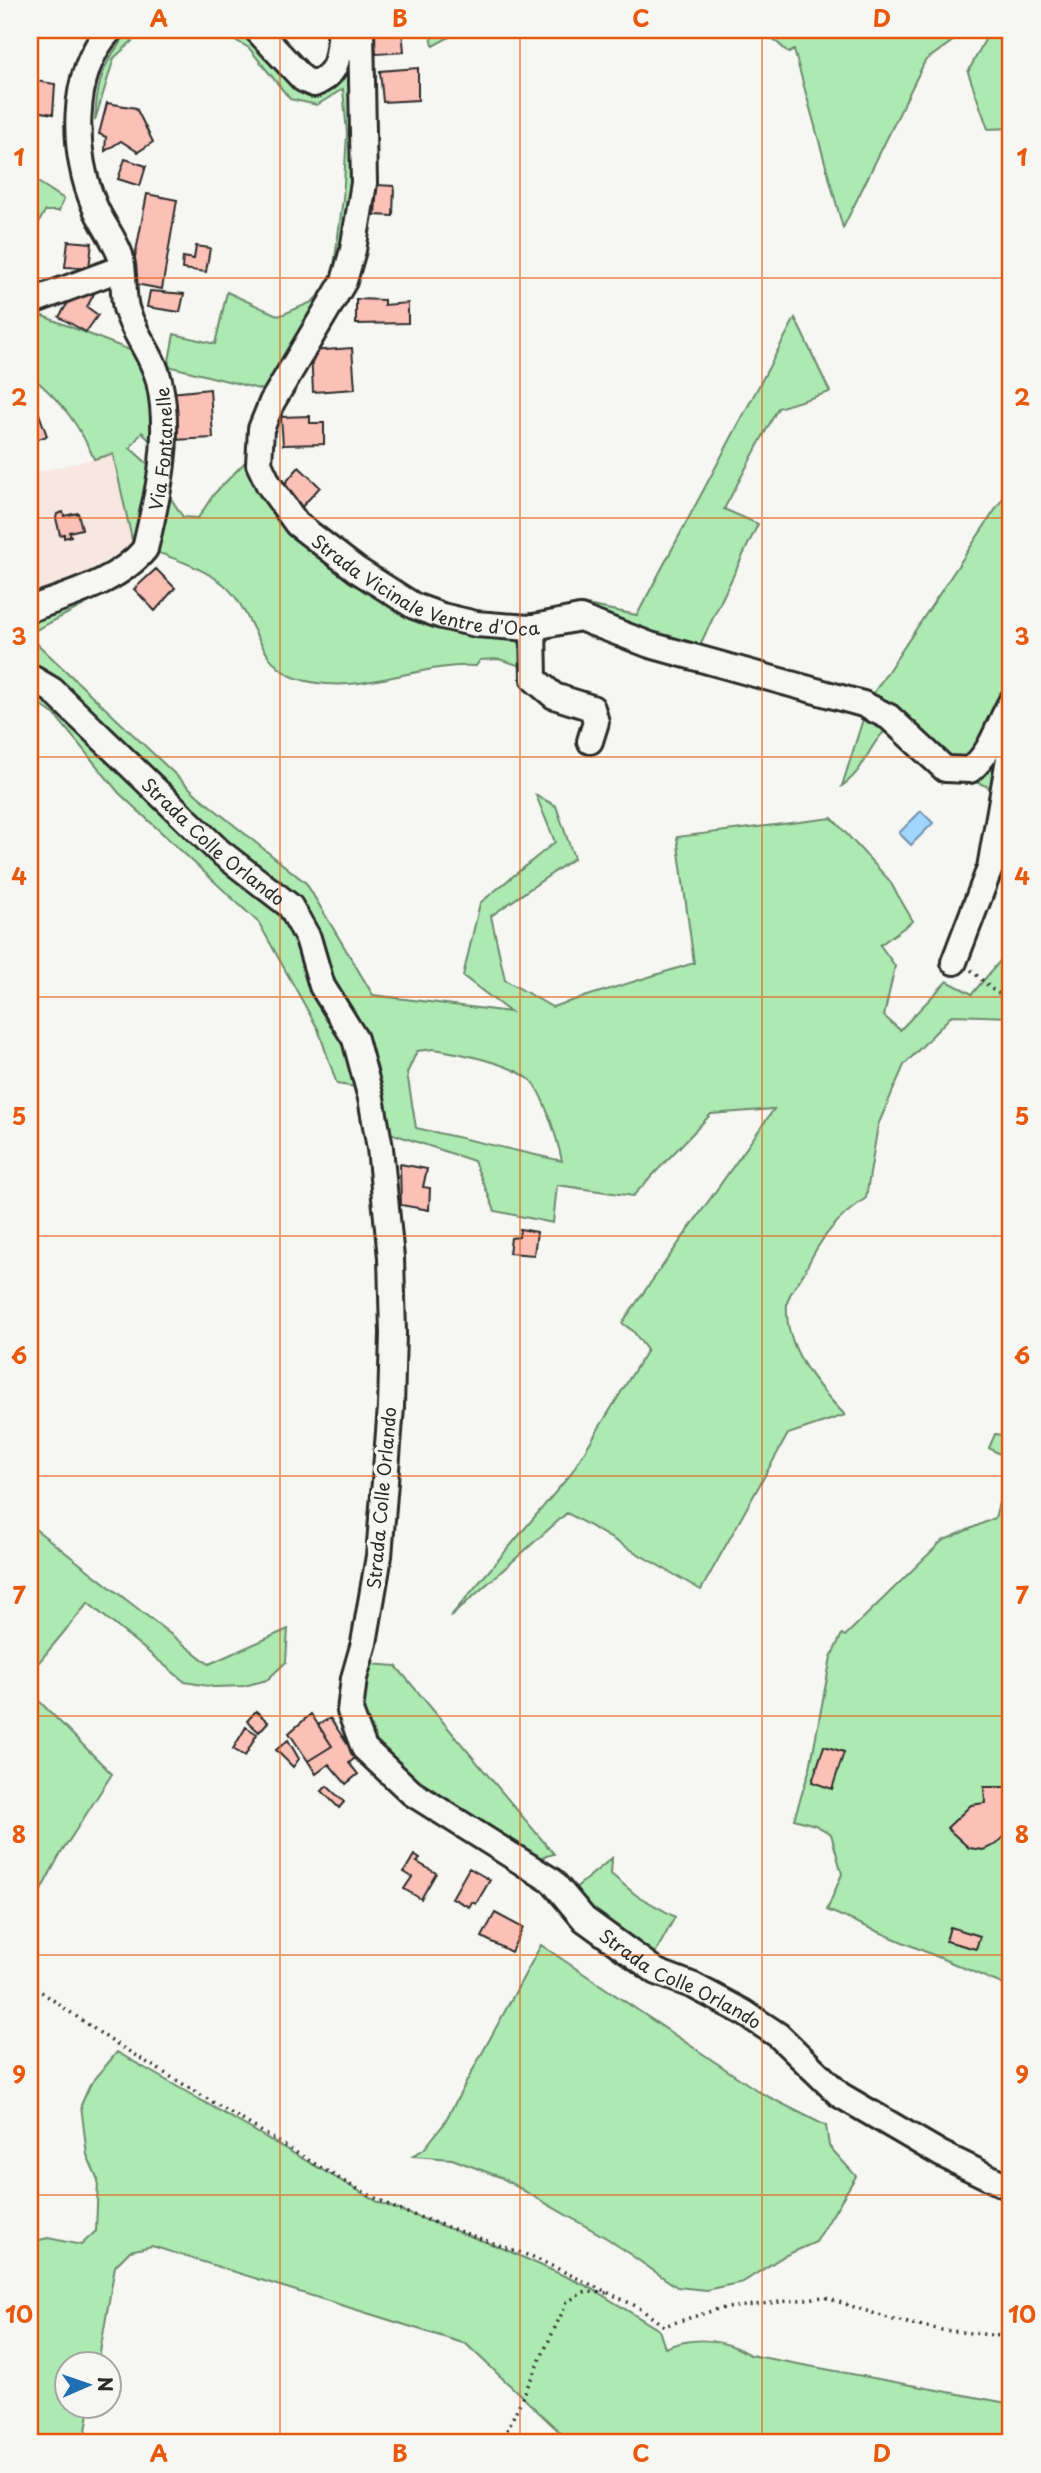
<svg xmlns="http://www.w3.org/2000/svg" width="1041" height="2473" font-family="'Playpen Sans',sans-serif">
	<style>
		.built { fill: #f8e6e0 }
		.green { fill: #aceab1; stroke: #6c8a6e; stroke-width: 2; fill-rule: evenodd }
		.water { fill: #a0d6ff; stroke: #7192aa; stroke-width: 2 }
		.building { fill: #fbc0b6; stroke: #2b2b2b; stroke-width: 2 }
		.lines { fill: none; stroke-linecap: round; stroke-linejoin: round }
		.minor-casing { stroke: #2b2b2b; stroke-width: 30 }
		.path { stroke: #2b2b2b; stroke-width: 3.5; stroke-dasharray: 2 5; stroke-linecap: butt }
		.minor { stroke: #f6f6f2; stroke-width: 24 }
		.grid { fill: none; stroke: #e8590c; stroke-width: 2; stroke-opacity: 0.55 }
		.labels { text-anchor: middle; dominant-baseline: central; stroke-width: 7; stroke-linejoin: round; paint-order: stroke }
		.street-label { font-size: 18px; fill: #2b2b2b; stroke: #f6f6f2 }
		.neatline { fill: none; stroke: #e8590c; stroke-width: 2.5 }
		.grid-label { font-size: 23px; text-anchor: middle; font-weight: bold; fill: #e8590c }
	</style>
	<rect width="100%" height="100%" fill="#f6f6f2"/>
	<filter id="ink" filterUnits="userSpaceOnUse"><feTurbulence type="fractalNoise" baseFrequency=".0143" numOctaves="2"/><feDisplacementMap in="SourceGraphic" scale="14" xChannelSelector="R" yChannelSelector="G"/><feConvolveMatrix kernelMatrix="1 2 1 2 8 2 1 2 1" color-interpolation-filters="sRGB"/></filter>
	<g filter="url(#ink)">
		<!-- built -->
		<path class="built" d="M113 454 133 544 82 575 40 591 30 551V474Z"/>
		<!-- green -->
		<path class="green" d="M130 30H144L114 58 95 120C97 79 104 61 130 30Z
			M217 30H248C278 56 294 99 339 84L344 71 349 30H356C357 113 370 204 338 284 325 318 288 361 267 391L168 366 174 334 215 344 227 292 279 316 312 302 332 281 343 199 347 134 343 89 317 105 290 99 249 48Z
			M430 30H462L433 46Z
			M763 30H968L925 61 843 228 794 50 789 53Z
			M990 30H1011V128L988 129 968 72Z
			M30 177 64 199 59 211H45L30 239Z
			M30 311 140 354 152 375 158 450 142 432 130 448 149 465 183 517 198 518 214 494 246 461 299 535 374 587 529 644 521 666 499 659 480 660 476 666C416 662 358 699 296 678 257 665 254 608 222 583 198 565 162 554 133 544L113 454 94 459C80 426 63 404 37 381L30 384Z
			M795 318 830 392 778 408 724 509 758 524 699 647 591 615 582 604 637 615Z
			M1011 486V694L1006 746 1011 747V829L1000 834 1007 794 968 779 892 734 884 732C866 749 867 768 842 786L869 700Z
			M110 583 113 590 30 633V614Z
			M30 637 198 796 306 883 373 995 510 1012 463 976 480 903 555 842 536 795 556 806 574 858 491 916 505 980 552 1007 694 963 677 837 832 818 889 880 913 921 880 945 895 966 884 1016 900 1030 947 981 972 994 1011 948V1017L952 1015 904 1065 878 1125 866 1198C838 1217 819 1239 805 1271 800 1281 788 1293 787 1304 784 1348 817 1386 845 1415L788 1434 701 1590 567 1513 450 1617 570 1475 647 1350 633 1331 622 1323 774 1109 711 1114 633 1196 557 1185 553 1223 495 1211 474 1161 390 1133 277 884 175 797 30 663ZM434 1049C459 1053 509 1063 529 1079 543 1090 558 1142 562 1161L416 1128 407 1073 417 1051Z
			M30 685 278 913C317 960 342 1031 363 1088L337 1084 318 1029 259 923 119 793 55 715 30 698Z
			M995 1434 1011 1436V1988L827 1910 842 1874 831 1834 815 1825 794 1819 810 1768 831 1657 842 1634 845 1636 942 1541 995 1518 1010 1460 989 1448Z
			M30 1525 209 1664 288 1629 286 1662 267 1680 244 1686 214 1687 185 1682 88 1603 30 1673Z
			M369 1664 396 1666 554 1854 536 1859C484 1825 371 1770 360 1707 358 1694 366 1677 369 1664Z
			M30 1692 112 1774 58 1858 30 1911Z
			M612 1858 611 1874 636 1895 675 1917 652 1959 593 1914 573 1890Z
			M541 1945 761 2093 826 2126 829 2146 856 2176 816 2242 784 2256 743 2282 706 2290 677 2287 608 2239 500 2177 452 2159 413 2156 424 2149 443 2125Z
			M117 2052 380 2203 502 2248 589 2287 659 2330 665 2348C695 2336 722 2338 750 2355L1007 2403 1011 2404V2443H559L563 2435 466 2344 152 2246 130 2251 115 2266 98 2364H66V2406L90 2407 84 2443H30V2242L48 2238 81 2245 96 2231 98 2180 87 2155 81 2105 90 2085Z"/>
		<!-- water -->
		<path class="water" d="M921 811 933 823 911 845 899 833Z"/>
		<!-- building -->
		<path class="building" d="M374 30H402L404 52 376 54Z
			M418 68V100L383 102 380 71Z
			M30 80 55 84 53 114 30 110Z
			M107 103 136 108 153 142 138 152 121 141 105 151 106 137 99 134Z
			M125 159 146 166 140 186 118 179Z
			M377 185 394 186 393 216 375 215Z
			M147 194 177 200 162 289 130 283Z
			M68 241 92 243 89 268 65 267Z
			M196 246 210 248 206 272 182 269 183 257 194 259Z
			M97 288 87 307 98 315 86 332 59 317 76 290Z
			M150 291 184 294 180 312 147 307Z
			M356 299 384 300V305L408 303V323L356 324Z
			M352 348 355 389 313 392 311 351Z
			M30 389 47 436 30 442Z
			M210 389 213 438 174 440 171 393Z
			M310 416V423H324V444L283 445 281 417Z
			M299 467 320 487 299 510 279 490Z
			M63 512 64 516 78 513 82 529 69 532 71 536 64 538V534L60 535 56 518 57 514Z
			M156 569 175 588 155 611 134 589Z
			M400 1164 427 1169 423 1187 430 1188 429 1210 401 1205Z
			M520 1229 537 1232 534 1255 509 1253 511 1238 519 1237Z
			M256 1711 268 1722 259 1732 247 1721Z
			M311 1714 332 1746 308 1761 289 1733Z
			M330 1718 356 1757 349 1763 358 1774 346 1784 329 1764 316 1774 308 1761 332 1746 318 1725Z
			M246 1727 257 1734 245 1756 233 1749Z
			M288 1740 299 1759 293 1767 276 1750Z
			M824 1746 844 1752 832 1789 812 1782Z
			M327 1786 344 1802 339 1808 322 1791Z
			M984 1787H1006L1010 1820 1006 1834 997 1844 983 1850 969 1848 947 1828 971 1805 985 1803Z
			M414 1855 420 1859 417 1862 436 1873 421 1899 404 1889 412 1877 404 1872Z
			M469 1868 490 1880 476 1904 472 1902 469 1907 452 1898Z
			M495 1913 523 1928 511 1952 482 1937Z
			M950 1927 980 1936 976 1949 946 1941Z"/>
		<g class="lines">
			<defs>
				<g id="minor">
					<path d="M257 30 303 79 314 84C340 73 338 55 341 30"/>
					<path id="s1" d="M361 30 364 183 353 250 344 281 272 402 261 429 259 464 269 485 297 524 357 570 414 606 442 616 476 624 529 628 580 618 650 645 863 704 889 717 945 769 970 770C993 751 997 727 1011 702"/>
					<path d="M30 302 122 268"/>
					<path id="s2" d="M30 609C68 595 118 582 145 549 158 495 172 437 159 381 153 355 133 333 126 308 122 291 125 271 120 255 114 238 102 224 95 207 72 155 69 74 110 30"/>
					<path d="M533 627 534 679 554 696 592 708 596 722 590 741"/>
					<path id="s3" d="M30 677 52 690 219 851 290 906 308 938 322 986 355 1039 371 1098 380 1148 391 1258 393 1333 391 1407 379 1556 364 1643 354 1678 350 1711 364 1748 412 1793 552 1881 584 1919 657 1972 694 1986 743 2012 778 2035 840 2095 941 2154 1011 2188"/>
					<path d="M954 962 990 868 1011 747"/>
				</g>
			</defs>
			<!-- minor casing -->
			<use href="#minor" class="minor-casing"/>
			<!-- path -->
			<path class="path" d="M971 970 993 990 1011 1000
				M30 1984 110 2040 350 2185 399 2210 533 2257 638 2307 664 2326 718 2309 824 2297 894 2320 942 2330 1011 2337
				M501 2443 567 2302 584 2292 608 2293"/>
			<!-- minor -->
			<use href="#minor" class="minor"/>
		</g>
	</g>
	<!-- grid -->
	<path class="grid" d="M280 30V2443M520 30V2443M762 30V2443M30 278H1011M30 518H1011M30 757H1011M30 997H1011M30 1236H1011M30 1476H1011M30 1716H1011M30 1955H1011M30 2195H1011"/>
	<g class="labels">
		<!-- street labels -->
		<g class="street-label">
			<text stroke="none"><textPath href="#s2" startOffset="233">Via Fontanelle</textPath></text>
			<text stroke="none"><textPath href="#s1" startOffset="676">Strada Vicinale Ventre d'Oca</textPath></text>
			<text stroke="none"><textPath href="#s3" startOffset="247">Strada Colle Orlando</textPath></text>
			<text transform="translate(381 1498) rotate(-85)">Strada Colle Orlando</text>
			<text stroke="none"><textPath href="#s3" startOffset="1610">Strada Colle Orlando</textPath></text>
		</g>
	</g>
	<!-- margin -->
	<rect width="1041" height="2473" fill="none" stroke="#f6f6f2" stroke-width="77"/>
	<!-- north arrow -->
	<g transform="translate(88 2385) rotate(88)"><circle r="33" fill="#f6f6f2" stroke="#a5a5a2" stroke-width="2"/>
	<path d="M0-5L12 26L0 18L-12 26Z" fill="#1f6fb2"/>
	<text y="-10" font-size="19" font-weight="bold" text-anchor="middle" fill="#2b2b2b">N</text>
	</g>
	<rect x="38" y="38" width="964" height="2396" class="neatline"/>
	<g class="grid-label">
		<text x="159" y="27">A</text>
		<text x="400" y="27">B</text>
		<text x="641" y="27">C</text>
		<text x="882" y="27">D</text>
		<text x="19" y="166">1</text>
		<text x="1022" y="166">1</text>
		<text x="19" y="406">2</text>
		<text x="1022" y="406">2</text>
		<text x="19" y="645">3</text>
		<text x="1022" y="645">3</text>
		<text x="19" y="885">4</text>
		<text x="1022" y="885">4</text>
		<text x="19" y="1125">5</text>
		<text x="1022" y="1125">5</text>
		<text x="19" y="1364">6</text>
		<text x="1022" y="1364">6</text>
		<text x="19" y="1604">7</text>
		<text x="1022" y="1604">7</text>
		<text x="19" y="1843">8</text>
		<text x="1022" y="1843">8</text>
		<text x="19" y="2083">9</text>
		<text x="1022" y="2083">9</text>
		<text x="19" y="2323">10</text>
		<text x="1022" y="2323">10</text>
		<text x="159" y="2462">A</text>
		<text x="400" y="2462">B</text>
		<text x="641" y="2462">C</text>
		<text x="882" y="2462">D</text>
	</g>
</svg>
